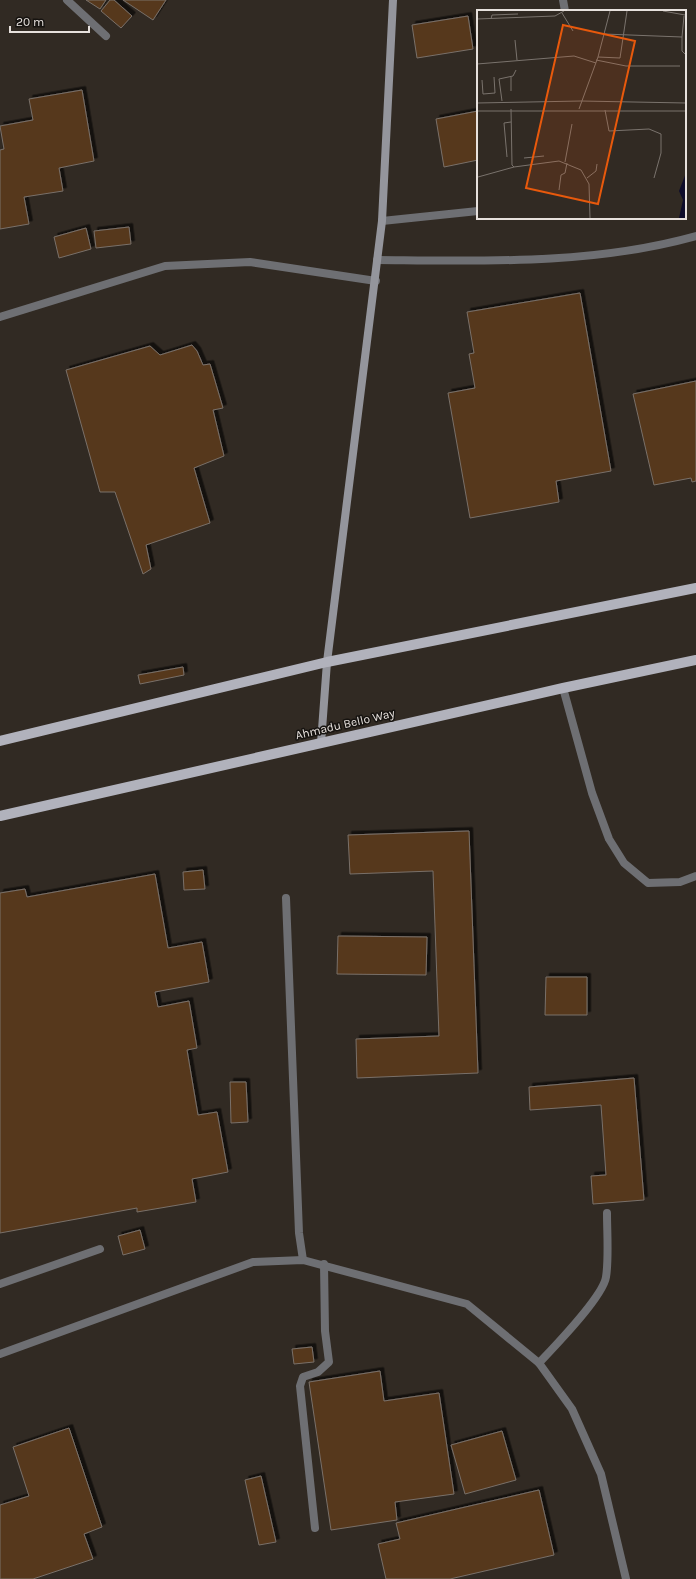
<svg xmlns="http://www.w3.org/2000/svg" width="696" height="1579" font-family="Karla,sans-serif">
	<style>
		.building { fill: #57381c; stroke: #797069; filter: url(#shadow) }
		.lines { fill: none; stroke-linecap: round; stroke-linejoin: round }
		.lane { stroke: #6e6f73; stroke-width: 8 }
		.street { stroke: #6e6f73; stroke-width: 8 }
		.secondary { stroke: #94959c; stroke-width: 8 }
		.primary { stroke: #b1b2bc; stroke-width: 10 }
		.labels { text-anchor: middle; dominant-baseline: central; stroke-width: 3; stroke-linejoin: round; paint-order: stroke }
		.street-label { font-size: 12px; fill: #e7e1dd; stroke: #161310 }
		.inset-road { fill: none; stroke: #7a736d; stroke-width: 1 }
		.view { fill: #e8590c; fill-opacity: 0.15; stroke: #e8590c; stroke-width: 2 }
		.inset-edge { fill: none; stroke: #e7e1dd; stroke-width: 2 }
	</style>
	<defs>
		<filter id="shadow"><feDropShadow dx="3.5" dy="-3.5" stdDeviation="0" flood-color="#0009"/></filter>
	</defs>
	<rect width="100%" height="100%" fill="#312a23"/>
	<!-- building -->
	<path class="building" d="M86 0H106L100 9Z
		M110 0H114L132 16 121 28 101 11Z
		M123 0H166L153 20Z
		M468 16 473 49 417 58 412 25Z
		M82 90 94 161 59 168 63 191 24 197 29 224 0 229V150L4 149 0 126 33 120 29 99Z
		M478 111V160L444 167 436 119Z
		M129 227 131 244 96 248 94 231Z
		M86 228 91 249 59 258 54 237Z
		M580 293 611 471 556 481 559 502 470 518 448 393 475 388 469 354 474 353 467 312Z
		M192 345 197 351 203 365 210 364 223 408 213 410 224 456 194 468 210 523 146 545 151 569 143 574 115 492H100L66 370 150 346 160 355Z
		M696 381V481L692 482 691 478 654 485 633 394Z
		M183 667 184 675 140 684 138 675Z
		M469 831 478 1073 357 1078 356 1039 439 1036 433 871 350 874 348 835Z
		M203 870 205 889 184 890 183 872Z
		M155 874 168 948 202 942 209 982 155 992 158 1007 189 1001 197 1048 187 1050 198 1115 217 1112 228 1172 192 1179 196 1202 137 1212V1208L0 1233V893L25 889 27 897Z
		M338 936 427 937 426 975 337 974Z
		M546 977H587V1015H545Z
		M634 1078 644 1200 593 1204 591 1176 606 1175 601 1105 530 1110 529 1087Z
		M230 1082H246L248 1122 231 1123Z
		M140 1230 145 1249 123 1255 118 1236Z
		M312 1347 314 1362 294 1364 292 1349Z
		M380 1371 384 1401 439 1393 454 1494 395 1502 397 1520 331 1530 309 1382Z
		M69 1428 102 1527 84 1534 93 1559 33 1579H0V1505L29 1496 13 1447Z
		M502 1431 516 1480 465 1494 451 1445Z
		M261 1476 276 1542 259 1545 245 1480Z
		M539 1490 554 1555 450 1579H386L378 1544 400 1539 396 1523Z"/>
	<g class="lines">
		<!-- lane -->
		<path class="lane" d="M67 0 106 36
			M563 688 592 793 609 839 624 863 648 883 680 882 696 876
			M286 898 299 1233 303 1260
			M0 1284 100 1249
			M539 1363C554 1347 603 1297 606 1277 609 1259 607 1232 607 1213
			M315 1528 300 1386 303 1377 318 1372 329 1362 325 1331 324 1264"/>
		<!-- street -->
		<path class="street" d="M563 0 565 11
			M382 221 478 211
			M377 260C484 261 592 265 696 236
			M0 317 165 266 250 262 376 281
			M0 1354 253 1262 303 1260 467 1304 539 1363 572 1409 601 1474 626 1579"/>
		<!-- secondary -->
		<path class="secondary" d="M321 743 327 662 382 221 393 0"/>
		<!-- primary -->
		<path class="primary" d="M0 741 327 662 696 588
			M0 816 563 688 696 660"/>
	</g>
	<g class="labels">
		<!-- street labels -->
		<g class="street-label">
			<text transform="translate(345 724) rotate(-13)">Ahmadu Bello Way</text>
		</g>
	</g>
	<!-- overview -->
	<g transform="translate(477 10)">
		<rect width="209" height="209" fill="#312a23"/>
		<path d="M209 163V208H202L206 190 202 181Z" fill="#0e0c2b"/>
		<path class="inset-road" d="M186 1 208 5M85 3 96 21M0 9 78 6 87 1M14 9 15 5 41 4M127 24 205 27 207 6M205 27V41L209 45M38 30 40 50M121 47 143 48 150 1M119 50 149 56H203M0 54 97 46 119 53M34 67V81M5 70 6 84 18 83 17 67M25 91 22 69 36 66 39 60M0 93 104 91 209 93M34 99 35 155 37 157 82 151 104 160 112 174 113 208M102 99 121 47 133 1M128 100 132 121 172 119 184 124V143L177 168M0 101H209M30 147 27 113 34 112M47 148 67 146M88 152 95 114M1 167 37 157M110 168 119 161 120 154M82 180 84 165 88 163 90 153"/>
		<path class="view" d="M86 15 158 31 121 194 49 178Z"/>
		<rect width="209" height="209" class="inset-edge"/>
	</g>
	<!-- scale -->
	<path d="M10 26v6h79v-6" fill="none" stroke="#e7e1dd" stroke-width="2"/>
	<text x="16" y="26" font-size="12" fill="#e7e1dd" stroke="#161310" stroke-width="3" paint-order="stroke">20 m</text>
</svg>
